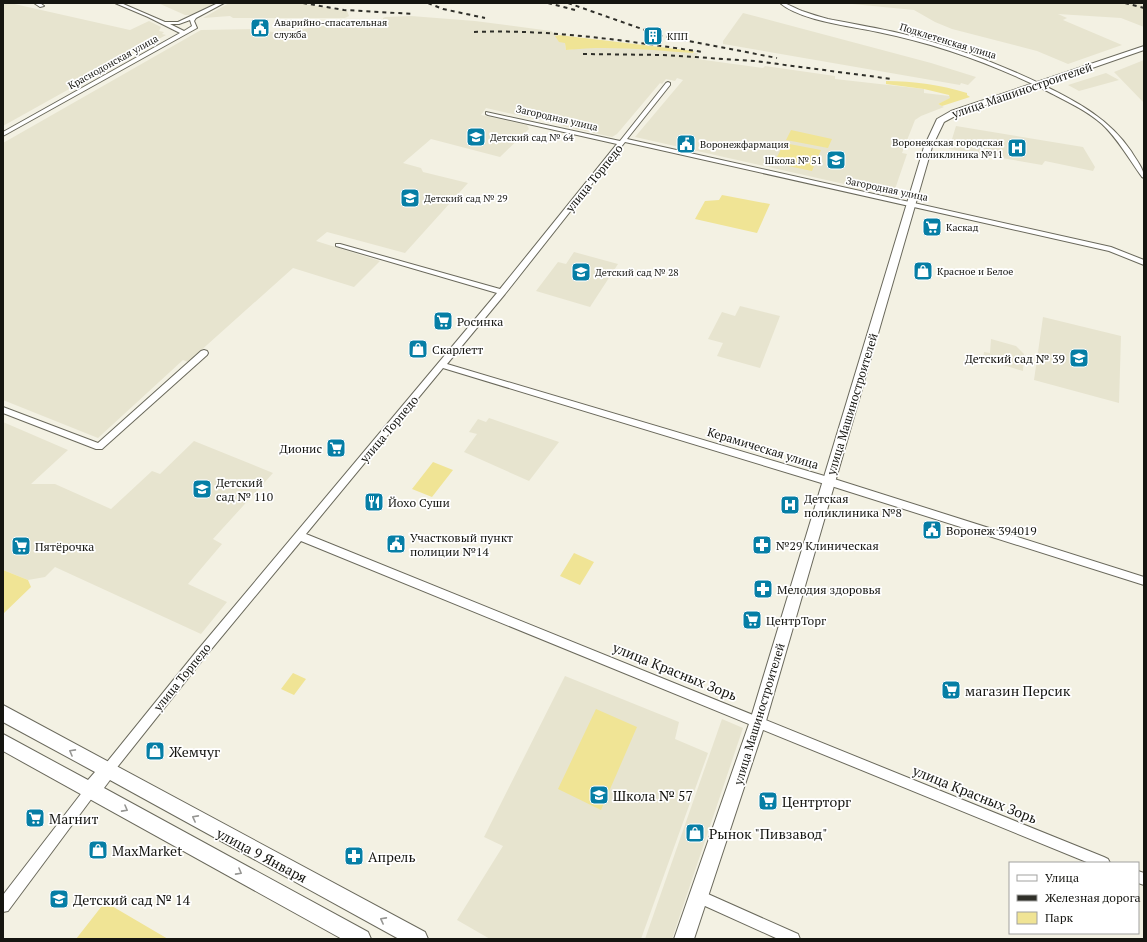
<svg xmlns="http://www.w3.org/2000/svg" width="1147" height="942" font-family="'PT Serif',serif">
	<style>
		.built { fill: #e7e4cf }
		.green { fill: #f0e495 }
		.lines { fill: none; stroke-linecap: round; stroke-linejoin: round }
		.street-casing { stroke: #6a695c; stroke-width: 2 }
		.secondary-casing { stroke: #6a695c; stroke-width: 2 }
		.street { fill: #fff; fill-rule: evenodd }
		.secondary { fill: #fff; fill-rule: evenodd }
		.rail { stroke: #2f2f29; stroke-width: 2; stroke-dasharray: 4 4; stroke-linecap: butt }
		.oneway { stroke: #969693 }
		.labels { text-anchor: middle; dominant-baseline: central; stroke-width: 3.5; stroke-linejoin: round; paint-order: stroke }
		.far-poi-label { font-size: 10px; fill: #151510; stroke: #fff; text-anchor: start }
		.far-street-label { font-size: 10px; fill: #151510; stroke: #fff }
		.street-label { font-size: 12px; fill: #151510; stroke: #fff }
		.poi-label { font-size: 12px; fill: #151510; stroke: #fff; text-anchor: start }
		.near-street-label { font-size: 14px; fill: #151510; stroke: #fff }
		.near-poi-label { font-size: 14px; fill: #151510; stroke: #fff; text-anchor: start }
	</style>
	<rect width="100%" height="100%" fill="#f3f1e3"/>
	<!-- built -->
	<path class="built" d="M3 3H10L130 30 149 21 161 27 159 31 164 32 162 34 166 35 3 126Z
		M158 3H217L193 15H185Z
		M229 3H299L347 11 349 16 345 18H233L230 16 203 18Z
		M842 3H1139L1144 6V27L1121 18 1058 14 1067 18 1063 20 1122 45 1068 64 1037 51 952 29 935 22 914 10Z
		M743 13 931 63 976 77 968 85 961 83 960 85 723 44V41Z
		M411 16 475 21 551 31 565 42 566 50 592 47H619L698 53 695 59H697L763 68 765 66 835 76V79L924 89V93L950 96 951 98 938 104 944 107 921 116 915 120 902 153 907 154 893 195 635 137 683 80 677 78 675 81 666 79 662 84 660 83 617 134 612 137 563 126 560 122 550 120 541 118 539 120 486 108 481 115 527 125 529 129 500 157 431 139 403 163 421 168 423 172 468 183 405 253 327 232 316 241 380 261 354 287 293 268 188 362 183 360 98 438 3 400V143L201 30 256 29 284 34 322 25 335 23 338 25 360 20H370L374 25 383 24V18L385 17Z
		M1144 60V103L1114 72Z
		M1106 73 1119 80 1079 91 1068 85Z
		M956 126 1083 147 1095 167 1093 171 1045 161 1042 165 949 149Z
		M574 252 618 264 590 307 536 291 558 262 566 264Z
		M740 306 780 316 760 368 717 356 723 343 708 339 722 312 735 316Z
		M1043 317 1121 336 1119 403 1034 380Z
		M991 339 1016 346 1024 354 1023 371 983 359 984 352 990 353Z
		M489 418 559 442 529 481 464 452 477 434 469 432 478 419 486 422Z
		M3 422 68 450 31 484H55L111 509 152 471 160 474 194 441 273 473 213 539 222 544 188 584 227 602 201 634 55 567 45 577 28 580 3 570Z
		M565 676 679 722 675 739 708 753 641 939H490L457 920 503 846 484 837Z
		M722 719 743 728 672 939H645Z"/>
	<!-- green -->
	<path class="green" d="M559 35 694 51 693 53C650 50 609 45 566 50L565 43 559 42 555 36Z
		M886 81C913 81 942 85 967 93V95L970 97 942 106 938 104 950 98 949 95 924 89 886 84Z
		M791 130 832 139 828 148 786 140Z
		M784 143 821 150 812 171 774 163Z
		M722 195 770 204 757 233 695 219 705 201 719 200Z
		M433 462 453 470 432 497 412 489Z
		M574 553 594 562 580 585 560 576Z
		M3 570 28 580 31 587 3 614Z
		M293 673 306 679 294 695 281 689Z
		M596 709 637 727 601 810 558 789Z
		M105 902 168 939H76Z"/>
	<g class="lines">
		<defs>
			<path id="street" d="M34 3H40L44 6 40 7Z
				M115 3H121L165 22H178L218 3H224L196 18 194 21 197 28 3 136V132L180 33 148 17ZM190 20 192 26 184 31 170 24H179Z
				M780 3C788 3 794 8 802 11 811 14 820 17 828 19 853 24 878 28 903 34 952 46 1000 64 1045 86 1079 103 1109 119 1131 151 1136 160 1144 168 1144 178L1142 177C1129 159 1118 139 1102 124 1086 110 1066 101 1047 91 993 64 937 44 878 32 851 26 801 21 780 3Z
				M668 82 670 83V85L627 139 1111 247 1144 260V265L1109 251 625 142 505 294 447 364 828 477 1144 577V585L828 485 443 368 306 534 1104 857 1108 859 1110 863H1089L301 541 204 658 111 775 107 777 103 775 101 771 103 767 196 652 497 293 336 246V244H340L500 289 617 144 488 115 486 114V112L620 141 666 83Z
				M204 350 207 351 208 353 207 355 102 449H96L3 413V407L98 443 201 351Z
				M91 784 95 786 97 790 95 794 8 911 3 912V895L87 786Z
				M1138 871 1144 873V885L1138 883Z
				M699 890 798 934 800 939H778L694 901 693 896 694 891Z"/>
			<path id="secondary" d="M1144 46V50L957 115 944 122 932 147 766 721 694 939H674L750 721 924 147 937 119 951 111Z
				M3 705 425 932 428 939H399L110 780 104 788 368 932 371 939H342L3 751V734L88 780 95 772 3 722Z"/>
		</defs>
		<!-- street casing -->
		<use href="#street" class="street-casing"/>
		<!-- secondary casing -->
		<use href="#secondary" class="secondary-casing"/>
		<!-- street -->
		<use href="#street" class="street"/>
		<!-- secondary -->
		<use href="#secondary" class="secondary"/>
		<!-- rail -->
		<path class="rail" d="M303 3 344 10 414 14
			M428 3 443 9 485 18
			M548 3 575 10
			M568 3 662 36 777 58
			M1125 3 1144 8
			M474 32C551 29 627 41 703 52
			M583 54 663 55 755 61 892 79"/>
	</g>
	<!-- one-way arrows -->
	<defs><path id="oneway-chevron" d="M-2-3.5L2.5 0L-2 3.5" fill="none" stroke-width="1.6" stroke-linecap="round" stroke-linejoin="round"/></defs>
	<g class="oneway">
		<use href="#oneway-chevron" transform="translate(72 752) rotate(-151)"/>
		<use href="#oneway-chevron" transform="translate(125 809) rotate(29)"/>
		<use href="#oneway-chevron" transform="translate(195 818) rotate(-152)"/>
		<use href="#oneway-chevron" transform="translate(239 872) rotate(29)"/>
		<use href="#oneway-chevron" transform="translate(383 920) rotate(-152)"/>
	</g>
	<!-- icons -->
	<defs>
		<symbol id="civic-square" viewBox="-11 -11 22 22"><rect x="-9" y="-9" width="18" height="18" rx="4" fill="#067ea5" stroke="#fff"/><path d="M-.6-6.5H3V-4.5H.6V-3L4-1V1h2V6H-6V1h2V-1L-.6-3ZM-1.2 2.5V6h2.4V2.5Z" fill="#fff"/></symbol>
		<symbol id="building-square" viewBox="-11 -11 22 22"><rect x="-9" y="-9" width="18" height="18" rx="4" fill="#067ea5" stroke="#fff"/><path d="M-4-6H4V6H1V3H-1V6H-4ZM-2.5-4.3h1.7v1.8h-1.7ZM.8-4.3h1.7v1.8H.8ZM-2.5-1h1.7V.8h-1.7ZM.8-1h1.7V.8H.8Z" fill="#fff"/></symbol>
		<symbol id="school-square" viewBox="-11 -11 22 22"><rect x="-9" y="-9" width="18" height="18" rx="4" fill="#067ea5" stroke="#fff"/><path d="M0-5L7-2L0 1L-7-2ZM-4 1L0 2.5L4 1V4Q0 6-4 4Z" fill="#fff"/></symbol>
		<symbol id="hospital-square" viewBox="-11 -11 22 22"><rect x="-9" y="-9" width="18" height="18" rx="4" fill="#067ea5" stroke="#fff"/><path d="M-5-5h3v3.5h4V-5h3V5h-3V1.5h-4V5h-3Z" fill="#fff"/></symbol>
		<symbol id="supermarket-square" viewBox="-11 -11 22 22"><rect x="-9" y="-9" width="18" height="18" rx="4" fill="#067ea5" stroke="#fff"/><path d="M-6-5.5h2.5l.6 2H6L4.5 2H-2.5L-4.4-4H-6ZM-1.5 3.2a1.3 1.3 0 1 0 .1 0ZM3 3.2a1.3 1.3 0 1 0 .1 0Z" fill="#fff"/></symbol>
		<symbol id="shop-square" viewBox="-11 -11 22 22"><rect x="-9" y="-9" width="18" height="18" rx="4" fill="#067ea5" stroke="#fff"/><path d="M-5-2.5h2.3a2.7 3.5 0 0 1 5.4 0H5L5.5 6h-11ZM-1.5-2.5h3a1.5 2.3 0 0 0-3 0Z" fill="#fff"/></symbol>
		<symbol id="restaurant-square" viewBox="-11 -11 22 22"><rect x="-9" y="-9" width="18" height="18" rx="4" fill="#067ea5" stroke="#fff"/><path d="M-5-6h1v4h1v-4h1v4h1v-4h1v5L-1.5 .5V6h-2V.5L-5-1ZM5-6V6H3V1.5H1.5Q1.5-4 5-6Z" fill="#fff"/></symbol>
		<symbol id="pharmacy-square" viewBox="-11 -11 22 22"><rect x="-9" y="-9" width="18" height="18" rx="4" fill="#067ea5" stroke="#fff"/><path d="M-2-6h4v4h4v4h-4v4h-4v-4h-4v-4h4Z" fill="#fff"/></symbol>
	</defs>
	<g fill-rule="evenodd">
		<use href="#civic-square" x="249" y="17" width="22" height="22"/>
		<use href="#building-square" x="642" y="25" width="22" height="22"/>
		<use href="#school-square" x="465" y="126" width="22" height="22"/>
		<use href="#civic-square" x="675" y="133" width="22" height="22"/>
		<use href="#hospital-square" x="1006" y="137" width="22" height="22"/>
		<use href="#school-square" x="825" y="149" width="22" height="22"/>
		<use href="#school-square" x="399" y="187" width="22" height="22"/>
		<use href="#supermarket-square" x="921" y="216" width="22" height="22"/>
		<use href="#shop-square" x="912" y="260" width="22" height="22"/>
		<use href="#school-square" x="570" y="261" width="22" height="22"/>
		<use href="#supermarket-square" x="432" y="310" width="22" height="22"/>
		<use href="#shop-square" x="407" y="338" width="22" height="22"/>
		<use href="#school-square" x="1068" y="347" width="22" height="22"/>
		<use href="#supermarket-square" x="325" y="437" width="22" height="22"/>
		<use href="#school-square" x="191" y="478" width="22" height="22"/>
		<use href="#restaurant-square" x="363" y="491" width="22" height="22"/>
		<use href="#hospital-square" x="779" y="494" width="22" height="22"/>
		<use href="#civic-square" x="921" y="519" width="22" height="22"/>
		<use href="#civic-square" x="385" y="533" width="22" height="22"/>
		<use href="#pharmacy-square" x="751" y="534" width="22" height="22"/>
		<use href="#supermarket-square" x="10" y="535" width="22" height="22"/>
		<use href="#pharmacy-square" x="752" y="578" width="22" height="22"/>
		<use href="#supermarket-square" x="741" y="609" width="22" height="22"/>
		<use href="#supermarket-square" x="940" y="679" width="22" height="22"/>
		<use href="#shop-square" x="144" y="740" width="22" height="22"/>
		<use href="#school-square" x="588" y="784" width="22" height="22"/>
		<use href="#supermarket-square" x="757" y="790" width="22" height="22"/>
		<use href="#supermarket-square" x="24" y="807" width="22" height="22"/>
		<use href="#shop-square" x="684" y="822" width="22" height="22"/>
		<use href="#shop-square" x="87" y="839" width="22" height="22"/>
		<use href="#pharmacy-square" x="343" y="845" width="22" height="22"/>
		<use href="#school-square" x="48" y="888" width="22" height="22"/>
	</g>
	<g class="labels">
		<!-- far-poi labels -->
		<g class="far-poi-label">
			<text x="274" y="22">Аварийно-спасательная<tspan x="274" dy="12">служба</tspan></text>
			<text x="667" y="36">КПП</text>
			<text x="490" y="137">Детский сад № 64</text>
			<text x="1003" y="142" text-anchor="end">Воронежская городская<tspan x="1003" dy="12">поликлиника №11</tspan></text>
			<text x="700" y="144">Воронежфармация</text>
			<text x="822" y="160" text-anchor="end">Школа № 51</text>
			<text x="424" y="198">Детский сад № 29</text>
			<text x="946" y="227">Каскад</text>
			<text x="937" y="271">Красное и Белое</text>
			<text x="595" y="272">Детский сад № 28</text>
		</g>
		<!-- far-street labels -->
		<g class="far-street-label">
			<text transform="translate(948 41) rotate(17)">Подклетенская улица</text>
			<text transform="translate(113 62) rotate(-29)">Краснодонская улица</text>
			<text transform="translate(557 118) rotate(13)">Загородная улица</text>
			<text transform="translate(887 189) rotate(12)">Загородная улица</text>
		</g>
		<!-- street labels -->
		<g class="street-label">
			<text transform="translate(1022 90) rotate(-19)">улица Машиностроителей</text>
			<text transform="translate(594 178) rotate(-51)">улица Торпедо</text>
			<text transform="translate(852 404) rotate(-73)">улица Машиностроителей</text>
			<text transform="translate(389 429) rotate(-50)">улица Торпедо</text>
			<text transform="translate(763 448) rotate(17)">Керамическая улица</text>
			<text transform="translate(182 677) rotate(-51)">улица Торпедо</text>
			<text transform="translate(759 714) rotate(-73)">улица Машиностроителей</text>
		</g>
		<!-- poi labels -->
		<g class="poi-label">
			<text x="457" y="321">Росинка</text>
			<text x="432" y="349">Скарлетт</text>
			<text x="1065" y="358" text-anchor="end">Детский сад № 39</text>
			<text x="322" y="448" text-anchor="end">Дионис</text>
			<text x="216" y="482">Детский<tspan x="216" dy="14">сад № 110</tspan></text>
			<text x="804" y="498">Детская<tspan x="804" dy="14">поликлиника №8</tspan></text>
			<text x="388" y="502">Йохо Суши</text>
			<text x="946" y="530">Воронеж 394019</text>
			<text x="410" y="537">Участковый пункт<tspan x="410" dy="14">полиции №14</tspan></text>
			<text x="776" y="545">№29 Клиническая</text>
			<text x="35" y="546">Пятёрочка</text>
			<text x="777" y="589">Мелодия здоровья</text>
			<text x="766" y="620">ЦентрТорг</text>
		</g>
		<!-- near-street labels -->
		<g class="near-street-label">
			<text transform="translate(675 671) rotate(22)">улица Красных Зорь</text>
			<text transform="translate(975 794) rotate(22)">улица Красных Зорь</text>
			<text transform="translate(262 855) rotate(28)">улица 9 Января</text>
		</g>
		<!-- near-poi labels -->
		<g class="near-poi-label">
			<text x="965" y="690">магазин Персик</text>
			<text x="169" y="751">Жемчуг</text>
			<text x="613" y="795">Школа № 57</text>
			<text x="782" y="801">Центрторг</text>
			<text x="49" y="818">Магнит</text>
			<text x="709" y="833">Рынок "Пивзавод"</text>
			<text x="112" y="850">MaxMarket</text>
			<text x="368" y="856">Апрель</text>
			<text x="73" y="899">Детский сад № 14</text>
		</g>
	</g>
	<!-- border -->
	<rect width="1147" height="942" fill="none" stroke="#151510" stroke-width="8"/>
	<!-- legend -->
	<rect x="1009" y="862" width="130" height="72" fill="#ffffff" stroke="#a1a19f"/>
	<rect x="1017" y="875" width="20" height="6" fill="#ffffff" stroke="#a1a19f"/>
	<text x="1045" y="882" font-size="12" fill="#151510">Улица</text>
	<rect x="1017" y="895" width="20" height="6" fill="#2f2f29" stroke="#a1a19f"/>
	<text x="1045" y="902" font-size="12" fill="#151510">Железная дорога</text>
	<rect x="1017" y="912" width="20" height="12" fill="#f0e495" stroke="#a1a19f"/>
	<text x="1045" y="922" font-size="12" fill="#151510">Парк</text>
</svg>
